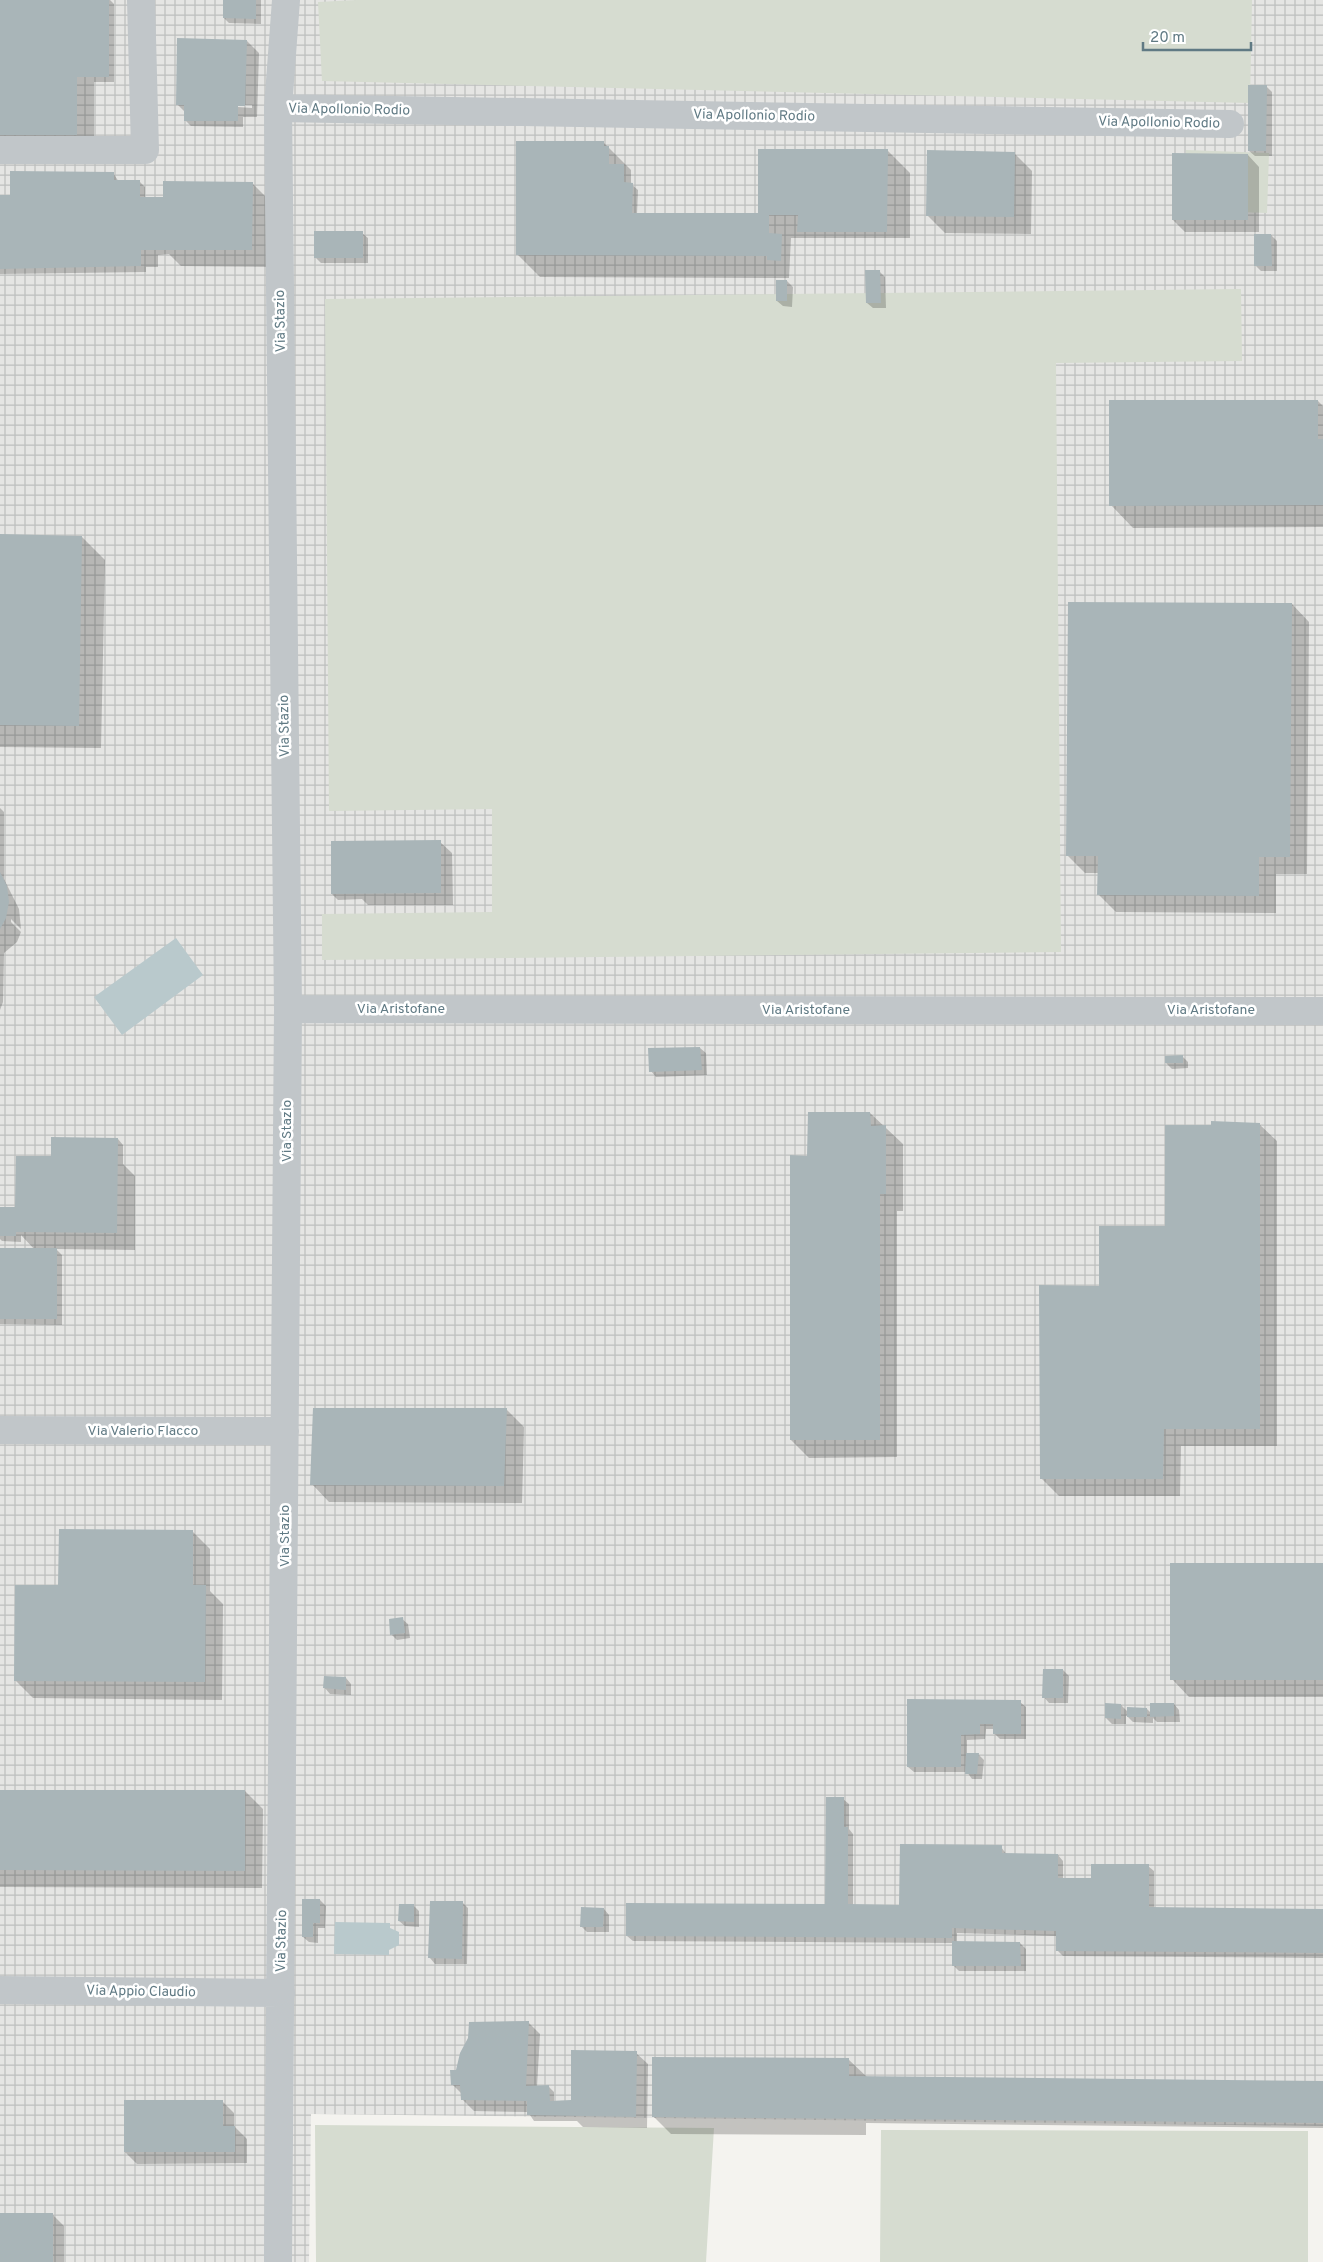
<svg xmlns="http://www.w3.org/2000/svg" width="1323" height="2262" font-family="Overpass,sans-serif">
	<style>
		.industrial { fill: url(#industrial-grid) }
		.green { fill: #d6dcd0 }
		.water { fill: #b9c9cc }
		.shadow { fill: #0003; fill-rule: evenodd }
		.building { fill: #a9b5b8 }
		.lines { fill: none; stroke-linecap: round; stroke-linejoin: round }
		.minor { stroke: #c1c6c9; stroke-width: 28 }
		.labels { text-anchor: middle; dominant-baseline: central; stroke-width: 5; stroke-linejoin: round; paint-order: stroke }
		.street-label { font-size: 14px; fill: #607a84; stroke: #fff }
	</style>
	<defs>
		<pattern id="industrial-grid" width="8" height="8" patternUnits="userSpaceOnUse" patternTransform="scale(1.25)"><rect width="8" height="8" fill="#e5e5e3"/><path d="M0 4h8M4 0v8" fill="none" stroke="#bdbfbe"/></pattern>
	</defs>
	<rect width="100%" height="100%" fill="#f4f3ef"/>
	<!-- industrial -->
	<path class="industrial" d="M0 0H1323V2126L311 2114 309 2262H0Z"/>
	<!-- green -->
	<path class="green" d="M357 0H1252L1250 103 322 81 318 2Z
		M1186 150 1269 153 1267 213 1183 210Z
		M1241 289 1242 361 1056 363 1061 952 322 960V914L492 912V809L329 811 325 299Z
		M315 2125 714 2128 706 2262H316Z
		M881 2130 1308 2131V2262H880Z"/>
	<!-- water -->
	<path class="water" d="M176 938 203 975 122 1035 94 997Z
		M335 1922 390 1923V1928L399 1932V1945L389 1950V1955L334 1954Z"/>
	<!-- shadow -->
	<path class="shadow" d="M0 0H110L114 4V82H94V152H0Z
		M224 0H261V24L229 23 224 18Z
		M247 41 259 53 257 117H243V127L191 126 185 120 186 113 177 104ZM235 105H252V108L238 107Z
		M1266 86 1272 92V156H1255L1249 151Z
		M603 142 631 170V184L638 190 637 214 759 215 887 150 910 173V238H791L789 278 540 277 517 254Z
		M1014 153 1032 171 1031 234 945 233 927 215Z
		M1248 155 1259 167V232H1185L1173 220Z
		M113 173 119 182H140L145 187V198H164L252 183 270 201 269 267 181 266 169 254 158 255V267H146V272L0 274V197H13Z
		M362 233 368 238V263H321L315 257Z
		M1271 235 1277 241V271H1261L1256 266Z
		M879 271 885 277 886 308H873L867 303Z
		M787 281 793 287 792 307 783 306 777 301Z
		M1318 401 1323 406V527L1133 528 1111 505Z
		M0 536 82 537 105 560 101 748 0 747Z
		M1292 604 1309 622 1307 874H1276V913L1116 912 1099 895V873H1085L1067 855Z
		M0 808 4 812V879L19 909 21 929 11 919V922L21 932 17 942 4 953 3 1002 0 1010Z
		M440 842 452 853 453 905H368L362 899 338 900 332 894Z
		M700 1048 706 1053 707 1075 656 1077 651 1071Z
		M1182 1056 1188 1062V1068L1172 1069 1166 1063Z
		M870 1113 903 1144V1211H897V1457L809 1458 791 1440 809 1157Z
		M1259 1124 1277 1141V1446H1181L1180 1496H1059L1041 1478 1100 1287 1166 1227 1212 1127Z
		M118 1139 123 1145V1164L135 1176V1250L56 1249 62 1255V1325L0 1324V1249L35 1250 21 1235V1242L2 1241 0 1239V1208L15 1209 54 1158Z
		M506 1409 524 1427 522 1503 329 1502 312 1484Z
		M192 1531 210 1549V1591L223 1604 222 1700 33 1698 16 1681 60 1586Z
		M1323 1564V1697H1189L1172 1679Z
		M402 1619 408 1624 410 1638 397 1640 392 1635Z
		M1063 1670 1069 1676 1068 1703H1049L1044 1697Z
		M346 1678 351 1684V1695L330 1694 325 1688Z
		M908 1700 1020 1702 1026 1707V1739H1000L994 1733V1729H986L985 1739 967 1740V1755L978 1754 984 1760 982 1779H972L967 1772H914L908 1767Z
		M1174 1704 1179 1710 1180 1722H1157L1153 1718V1723L1133 1722 1126 1715V1724H1112L1106 1718 1121 1705 1128 1712 1147 1709 1151 1713Z
		M0 1791H245L263 1809 262 1888 0 1887Z
		M843 1799 849 1804V1829L853 1834V1906H900L1001 1847 1007 1855H1058L1063 1861V1879H1092L1148 1866 1154 1871V1909L1323 1910V1958L1063 1956 1057 1950V1936L957 1933V1942L1020 1943 1026 1949V1971H959L953 1965V1943L633 1941 627 1936 827 1906Z
		M320 1900 326 1906 325 1928H318V1943L309 1942 303 1937Z
		M462 1902 468 1908 467 1964H435L430 1958Z
		M413 1905 419 1911V1927L405 1926 399 1921Z
		M604 1909 609 1915V1932H587L581 1926Z
		M528 2022 540 2034 537 2087H549L554 2092V2102H572L636 2053 648 2064 647 2128 583 2127 577 2121H534L528 2112 474 2111 462 2099V2094L452 2084 457 2071Z
		M848 2059 867 2077 1323 2083V2128L866 2123V2135L671 2134 653 2116Z
		M222 2101 234 2113V2126L247 2139V2163L137 2164 125 2152Z
		M0 2214H52L64 2226V2262H0Z"/>
	<!-- building -->
	<path class="building" d="M0 0H109V77H77V135H0Z
		M223 0H256V19L223 18Z
		M177 38 247 40 245 106H238V121H184V105H176Z
		M1248 85H1267L1266 151H1248Z
		M516 141H604V146H609V164H624V182L633 183 632 213H758V149H888L887 232H797L798 215H769V233L782 234 781 261 767 260V256L516 255Z
		M927 150 1015 152 1014 217 926 216Z
		M1172 153 1248 154V220H1172Z
		M10 171 114 172V180H140V197H163V181L253 182 252 250H141V266L0 269V195H10Z
		M314 231H363V258H314Z
		M1254 234H1271L1272 266H1254Z
		M865 270H880L881 303H866Z
		M776 280H787V301H776Z
		M1109 400H1318V439H1323V505L1109 506Z
		M0 534 82 536 79 726 0 725Z
		M1068 602 1292 603 1290 857H1259V896L1097 895 1098 856H1066Z
		M441 840V893L331 894V841Z
		M0 872 7 886 9 902 6 918 0 929Z
		M700 1047 702 1070 649 1072 648 1048Z
		M1183 1055V1063H1165V1056Z
		M808 1112H870L871 1126 886 1125V1194H880V1440H790V1155L807 1156Z
		M1211 1121 1260 1123V1429H1164L1163 1479H1040L1039 1285 1099 1286V1226H1165V1125H1211Z
		M51 1137 118 1138 117 1233 16 1232V1236H0V1207H15L16 1156H51Z
		M0 1248H57V1319H0Z
		M313 1408H507L504 1486 310 1485Z
		M59 1529 193 1530V1585H206L205 1682 14 1681 15 1585H58Z
		M1170 1563H1323V1680H1170Z
		M403 1617 405 1633 390 1635 389 1619Z
		M1043 1669H1063V1698H1042Z
		M324 1676 346 1677V1690L323 1688Z
		M907 1699 1021 1700V1734H993V1724H980V1734L961 1735V1767H907Z
		M1105 1703 1121 1704V1719L1105 1718Z
		M1150 1703H1174V1716L1150 1717Z
		M1127 1707 1147 1708V1717H1127Z
		M966 1753H979L977 1774H965Z
		M0 1790H245V1871L0 1870Z
		M826 1797H844V1827H848V1904L899 1905 900 1844 1002 1845V1853L1058 1854V1878H1091V1864H1149V1907L1323 1909V1953L1056 1951V1931L952 1928V1938L626 1936V1903L825 1904Z
		M302 1899H320V1923H313V1937H302Z
		M430 1901H463L462 1959 428 1958Z
		M399 1904H414V1922L398 1921Z
		M581 1907 604 1908 603 1927H580Z
		M952 1941 1020 1942 1021 1966H952Z
		M529 2021 526 2086 549 2085 550 2101 571 2100V2050L637 2051 636 2117 527 2115V2101L461 2100 460 2085H451L450 2070H456L460 2053 468 2038 469 2022Z
		M652 2057 849 2058V2076L1323 2081V2123L652 2117Z
		M124 2100H223V2126H235V2152H124Z
		M0 2213H53V2262H0Z"/>
	<g class="lines">
		<!-- minor -->
		<path class="minor" d="M278 108 1230 124
			M0 150H145L141 0
			M288 1009 1323 1011
			M0 1430 285 1431
			M0 1990 281 1993
			M278 2262 288 1009 278 108 286 0"/>
	</g>
	<g class="labels">
		<!-- street labels -->
		<g class="street-label">
			<text transform="translate(349 110) rotate(1)">Via Apollonio Rodio</text>
			<text transform="translate(754 116) rotate(1)">Via Apollonio Rodio</text>
			<text transform="translate(1159 123) rotate(1)">Via Apollonio Rodio</text>
			<text transform="translate(281 321) rotate(-91)">Via Stazio</text>
			<text transform="translate(285 726) rotate(-91)">Via Stazio</text>
			<text x="401" y="1009">Via Aristofane</text>
			<text x="806" y="1010">Via Aristofane</text>
			<text x="1211" y="1010">Via Aristofane</text>
			<text transform="translate(287 1131) rotate(-90)">Via Stazio</text>
			<text x="143" y="1431">Via Valerio Flacco</text>
			<text transform="translate(285 1536) rotate(-90)">Via Stazio</text>
			<text transform="translate(282 1941) rotate(-89)">Via Stazio</text>
			<text transform="translate(141 1992) rotate(1)">Via Appio Claudio</text>
		</g>
	</g>
	<!-- scale -->
	<path d="M1143 42v8h108v-8" fill="none" stroke="#607a84" stroke-width="2.5"/>
	<text x="1150" y="42" font-size="15" fill="#607a84" stroke="#ffffff" stroke-width="4" paint-order="stroke">20 m</text>
</svg>
